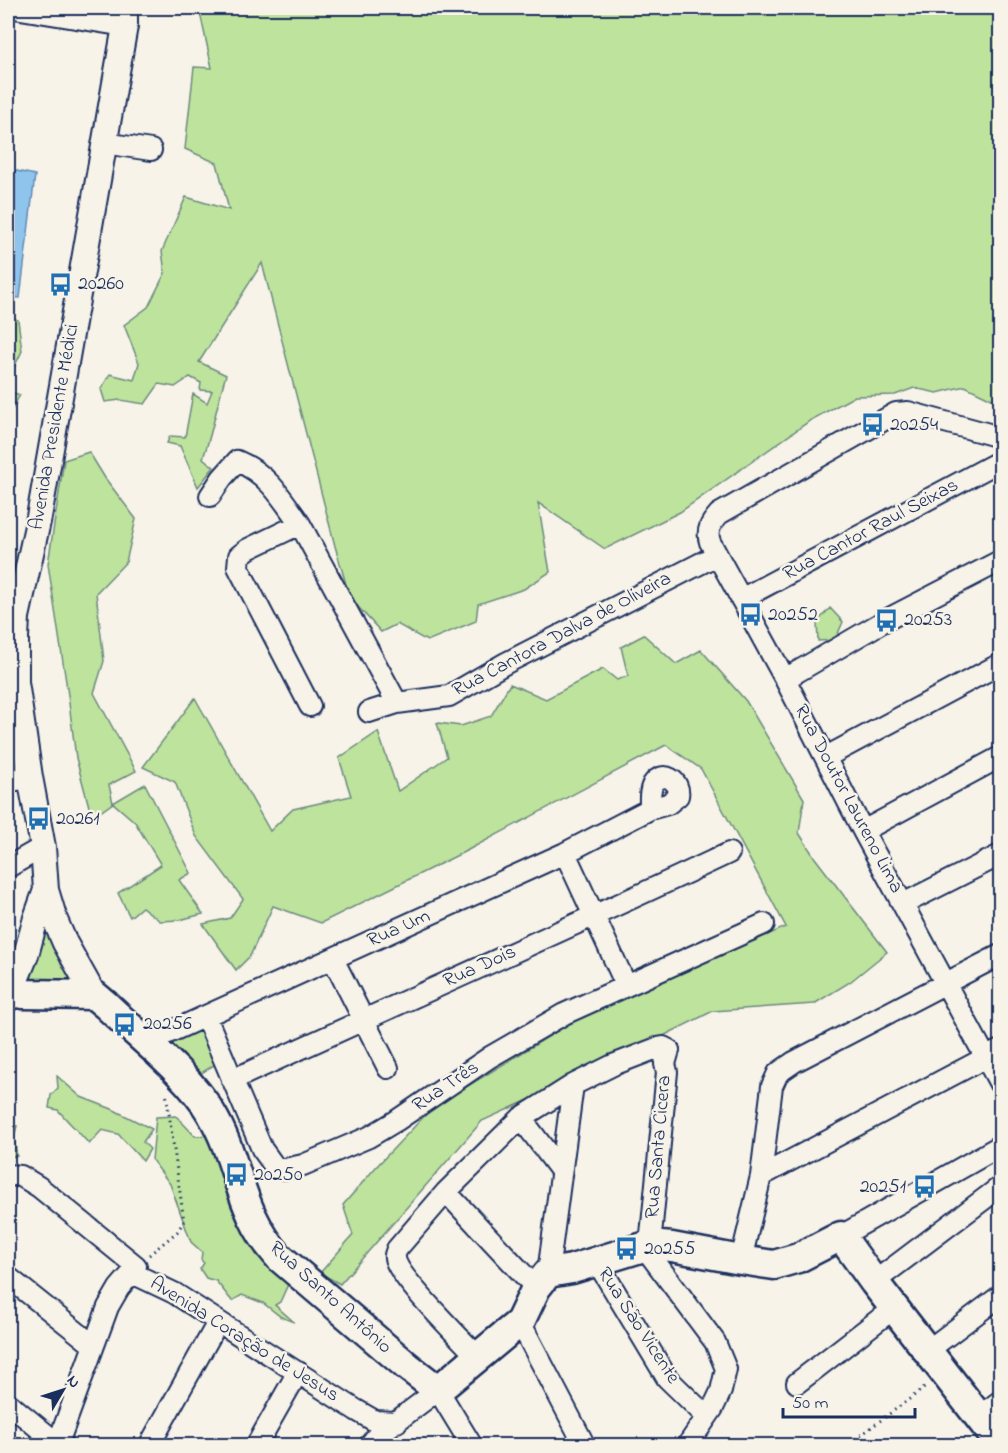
<svg xmlns="http://www.w3.org/2000/svg" width="1008" height="1453" font-family="'Indie Flower',sans-serif">
	<style>
		.green { fill: #bee39d; stroke: #6c897e; stroke-width: 1.5 }
		.water { fill: #8fc5ed; stroke: #6189b4; stroke-width: 1.5 }
		.lines { fill: none; stroke-linecap: round; stroke-linejoin: round }
		.minor-casing { stroke: #1b2f5e; stroke-width: 24 }
		.tertiary-casing { stroke: #1b2f5e; stroke-width: 28 }
		.secondary-casing { stroke: #1b2f5e; stroke-width: 33 }
		.path { stroke: #1b2f5e; stroke-width: 3; stroke-dasharray: 1.5 4.5; stroke-linecap: butt }
		.minor { stroke: #f7f3e8; stroke-width: 20 }
		.tertiary { stroke: #f7f3e8; stroke-width: 24 }
		.secondary { stroke: #f7f3e8; stroke-width: 28 }
		.labels { text-anchor: middle; dominant-baseline: central; stroke-width: 5; stroke-linejoin: round; paint-order: stroke }
		.poi-label { font-size: 20px; fill: #1b2f5e; stroke: #f7f3e8; text-anchor: start }
		.street-label { font-size: 20px; fill: #1b2f5e; stroke: #f7f3e8 }
	</style>
	<rect width="100%" height="100%" fill="#f7f3e8"/>
	<filter id="ink" filterUnits="userSpaceOnUse"><feTurbulence type="fractalNoise" baseFrequency=".0167" numOctaves="2"/><feDisplacementMap in="SourceGraphic" scale="12" xChannelSelector="R" yChannelSelector="G"/><feConvolveMatrix kernelMatrix="1 2 1 2 8 2 1 2 1" color-interpolation-filters="sRGB"/></filter>
	<g filter="url(#ink)">
		<!-- green -->
		<path class="green" d="M199 8H1000V403L965 386 937 393 914 388 895 395 855 396 811 420 680 512 605 549 538 503 550 572 524 589 478 604 476 621 427 641 397 624 381 632 350 598 335 546 262 263 199 362 226 375C217 403 213 431 203 458L214 467 198 487 180 446 167 443 170 436 185 437 193 394 207 403 212 391 200 390 201 383 190 377 175 387 159 384 145 404 120 400 105 402 101 389 110 374 134 380 139 363 124 325 148 307 165 273 162 251 186 197 229 210 217 163 185 149 194 67 212 68Z
			M8 316 18 320 22 351 8 380Z
			M8 391 20 395 8 416Z
			M89 452 105 478 136 519 126 562 96 593 104 661 94 693 136 771 109 785 113 803 145 784 191 873 179 880 203 914 179 920 160 921 142 907 130 917 118 893 161 865 135 822 113 803 92 818 76 758 68 695 48 564 64 460Z
			M830 608 843 622 835 640 818 641 817 622Z
			M644 635 676 664 701 650 746 701 804 799 799 833 815 858 887 952 850 982 814 1004 713 1011 605 1065 482 1121 340 1284 320 1273 353 1235 343 1205 376 1167 432 1108 587 1013 786 927 701 769 666 745 468 850 321 923 273 906 250 956 236 970 203 924 230 918 243 899 196 836 175 782 143 767 195 698 270 831 293 809 351 796 339 758 378 732 398 791 447 757 437 723 461 726 491 716 510 684 546 699 603 669 617 680 628 676 621 647Z
			M42 894 92 995 25 993Z
			M206 1027 219 1062 192 1079 161 1041Z
			M57 1076 81 1097 112 1109 152 1129 143 1142 150 1149 143 1161 118 1134 102 1130 89 1144C79 1132 68 1122 58 1110L49 1108 51 1095 58 1088Z
			M176 1116 195 1136 211 1135 289 1282 280 1302 275 1305 294 1322 281 1317 263 1303 242 1295 232 1301 216 1281 206 1278 200 1269 204 1263 201 1260 202 1252 191 1242 170 1184 152 1160 156 1117Z
			M8 1125 17 1126 14 1137 17 1156 8 1157Z"/>
		<!-- water -->
		<path class="water" d="M8 169 35 175 20 298 8 297Z"/>
		<g class="lines">
			<defs>
				<path id="minor" d="M14 8 125 26
					M104 143 151 150
					M1000 437 908 412 896 413 719 514C711 523 706 530 710 542L785 679 863 831 1000 1084
					M210 496 222 478 237 461C267 473 282 498 300 524
					M741 599 1000 461
					M785 679 886 620 1000 561
					M310 706 238 567 239 556 248 549 300 524 397 703
					M369 712 397 703 449 696 506 663 717 555
					M826 757 1000 664
					M8 782 30 777
					M863 831 1000 757
					M565 853 626 985
					M8 867 43 847
					M903 904 1000 855
					M333 959 388 1068
					M206 1017 262 1149 275 1167 285 1169 303 1165 369 1137 396 1121 490 1057 564 1014 764 924
					M146 1043 565 853 650 809 668 804 678 796C681 781 663 769 653 784 649 791 650 801 650 809
					M232 1080C397 1004 564 931 729 853
					M521 1118 561 1171
					M8 1175 21 1176 39 1187 136 1266
					M761 1176 1000 1050
					M446 1192 536 1288
					M841 1236 1000 1146
					M645 1248 715 1342 726 1369 721 1391 713 1408 687 1446
					M596 1260 667 1378 706 1416
					M741 1260 761 1176 772 1086 778 1073 794 1062 1000 955
					M548 1273 573 1085
					M8 1277 93 1345
					M874 1282 1000 1187
					M520 1322 585 1446
					M927 1351 1000 1296
					M478 1357C463 1341 397 1276 395 1258 394 1255 396 1252 397 1249L446 1192 521 1118 573 1085 613 1065 657 1048 663 1047 669 1050 665 1064 667 1072 650 1245
					M797 1383 894 1308
					M8 1403 58 1444
					M980 1416 1000 1401
					M57 1446 108 1307 119 1288 132 1273 174 1293 356 1410 375 1421 397 1422
					M149 1446 218 1322
					M256 1446 298 1372
					M369 1446 377 1436 438 1390 472 1446"/>
				<path id="tertiary" d="M11 992 26 955 36 918 46 890
					M94 995 65 943 55 920 46 890 43 847 30 777 16 682V638L17 617 39 517 125 26V8"/>
				<path id="secondary" d="M8 996 11 992 23 994 94 995 106 1005C138 1036 189 1075 211 1113 240 1161 238 1212 279 1257L407 1366 438 1390 520 1322 536 1288 548 1273 572 1269 650 1245 672 1247 741 1260 774 1265 798 1258 841 1236 874 1282 1000 1444"/>
			</defs>
			<!-- minor casing -->
			<use href="#minor" class="minor-casing"/>
			<!-- tertiary casing -->
			<use href="#tertiary" class="tertiary-casing"/>
			<!-- secondary casing -->
			<use href="#secondary" class="secondary-casing"/>
			<!-- path -->
			<path class="path" d="M149 1255 177 1232 184 1221 166 1092
				M846 1446 927 1386"/>
			<!-- minor -->
			<use href="#minor" class="minor"/>
			<!-- tertiary -->
			<use href="#tertiary" class="tertiary"/>
			<!-- secondary -->
			<use href="#secondary" class="secondary"/>
		</g>
	</g>
	<!-- icons -->
	<defs>
		<symbol id="bus-bare" viewBox="-9 -9 18 18"><path d="M-5-6H5V4H4V6H2V4H-2V6H-4V4H-5ZM-3.5-4V0h7V-4ZM-3.5 1.2v1.5H-2V1.2ZM2 1.2v1.5H3.5V1.2Z" fill="#1f6fb2" stroke="#f7f3e8" stroke-width="2.5" paint-order="stroke"/></symbol>
	</defs>
	<g fill-rule="evenodd">
		<use href="#bus-bare" x="44" y="268" width="33" height="33"/>
		<use href="#bus-bare" x="856" y="408" width="33" height="33"/>
		<use href="#bus-bare" x="734" y="598" width="33" height="33"/>
		<use href="#bus-bare" x="870" y="604" width="33" height="33"/>
		<use href="#bus-bare" x="22" y="802" width="33" height="33"/>
		<use href="#bus-bare" x="108" y="1008" width="33" height="33"/>
		<use href="#bus-bare" x="220" y="1158" width="33" height="33"/>
		<use href="#bus-bare" x="908" y="1170" width="33" height="33"/>
		<use href="#bus-bare" x="610" y="1232" width="33" height="33"/>
	</g>
	<g class="labels">
		<!-- poi labels -->
		<g class="poi-label">
			<text x="78" y="284">20260</text>
			<text x="890" y="425">20254</text>
			<text x="768" y="615">20252</text>
			<text x="904" y="620">20253</text>
			<text x="56" y="819">20261</text>
			<text x="143" y="1024">20256</text>
			<text x="254" y="1175">20250</text>
			<text x="906" y="1187" text-anchor="end">20251</text>
			<text x="644" y="1249">20255</text>
		</g>
		<!-- street labels -->
		<g class="street-label">
			<text transform="translate(55 427) rotate(-80)">Avenida Presidente Médici</text>
			<text transform="translate(871 530) rotate(-28)">Rua Cantor Raul Seixas</text>
			<text transform="translate(562 635) rotate(-28)">Rua Cantora Dalva de Oliveira</text>
			<text transform="translate(848 799) rotate(62)">Rua Doutor Laureno Lima</text>
			<text transform="translate(399 929) rotate(-24)">Rua Um</text>
			<text transform="translate(480 967) rotate(-24)">Rua Dois</text>
			<text transform="translate(446 1087) rotate(-34)">Rua Três</text>
			<text transform="translate(659 1147) rotate(-85)">Rua Santa Cicera</text>
			<text transform="translate(330 1298) rotate(42)">Rua Santo Antônio</text>
			<text transform="translate(638 1326) rotate(57)">Rua São Vicente</text>
			<text transform="translate(244 1340) rotate(32)">Avenida Coração de Jesus</text>
		</g>
	</g>
	<!-- margin -->
	<rect width="1008" height="1453" fill="none" stroke="#f7f3e8" stroke-width="30"/>
	<rect x="15" y="15" width="978" height="1423" fill="none" stroke="#1b2f5e" stroke-width="2" filter="url(#ink)"/>
	<!-- north arrow -->
	<g transform="translate(63 1390) rotate(51)" stroke="#f7f3e8" stroke-width="4.5" paint-order="stroke">
	<path d="M0-4.5L10 22L0 15L-10 22Z" fill="#1b2f5e"/>
	<text y="-9" font-size="16" font-weight="bold" text-anchor="middle" fill="#1b2f5e">N</text>
	</g>
	<!-- scale -->
	<path d="M783 1408v9h132v-9" fill="none" stroke="#1b2f5e" stroke-width="3"/>
	<text x="792" y="1408" font-size="18" fill="#1b2f5e" stroke="#f7f3e8" stroke-width="4.5" paint-order="stroke">50 m</text>
</svg>
